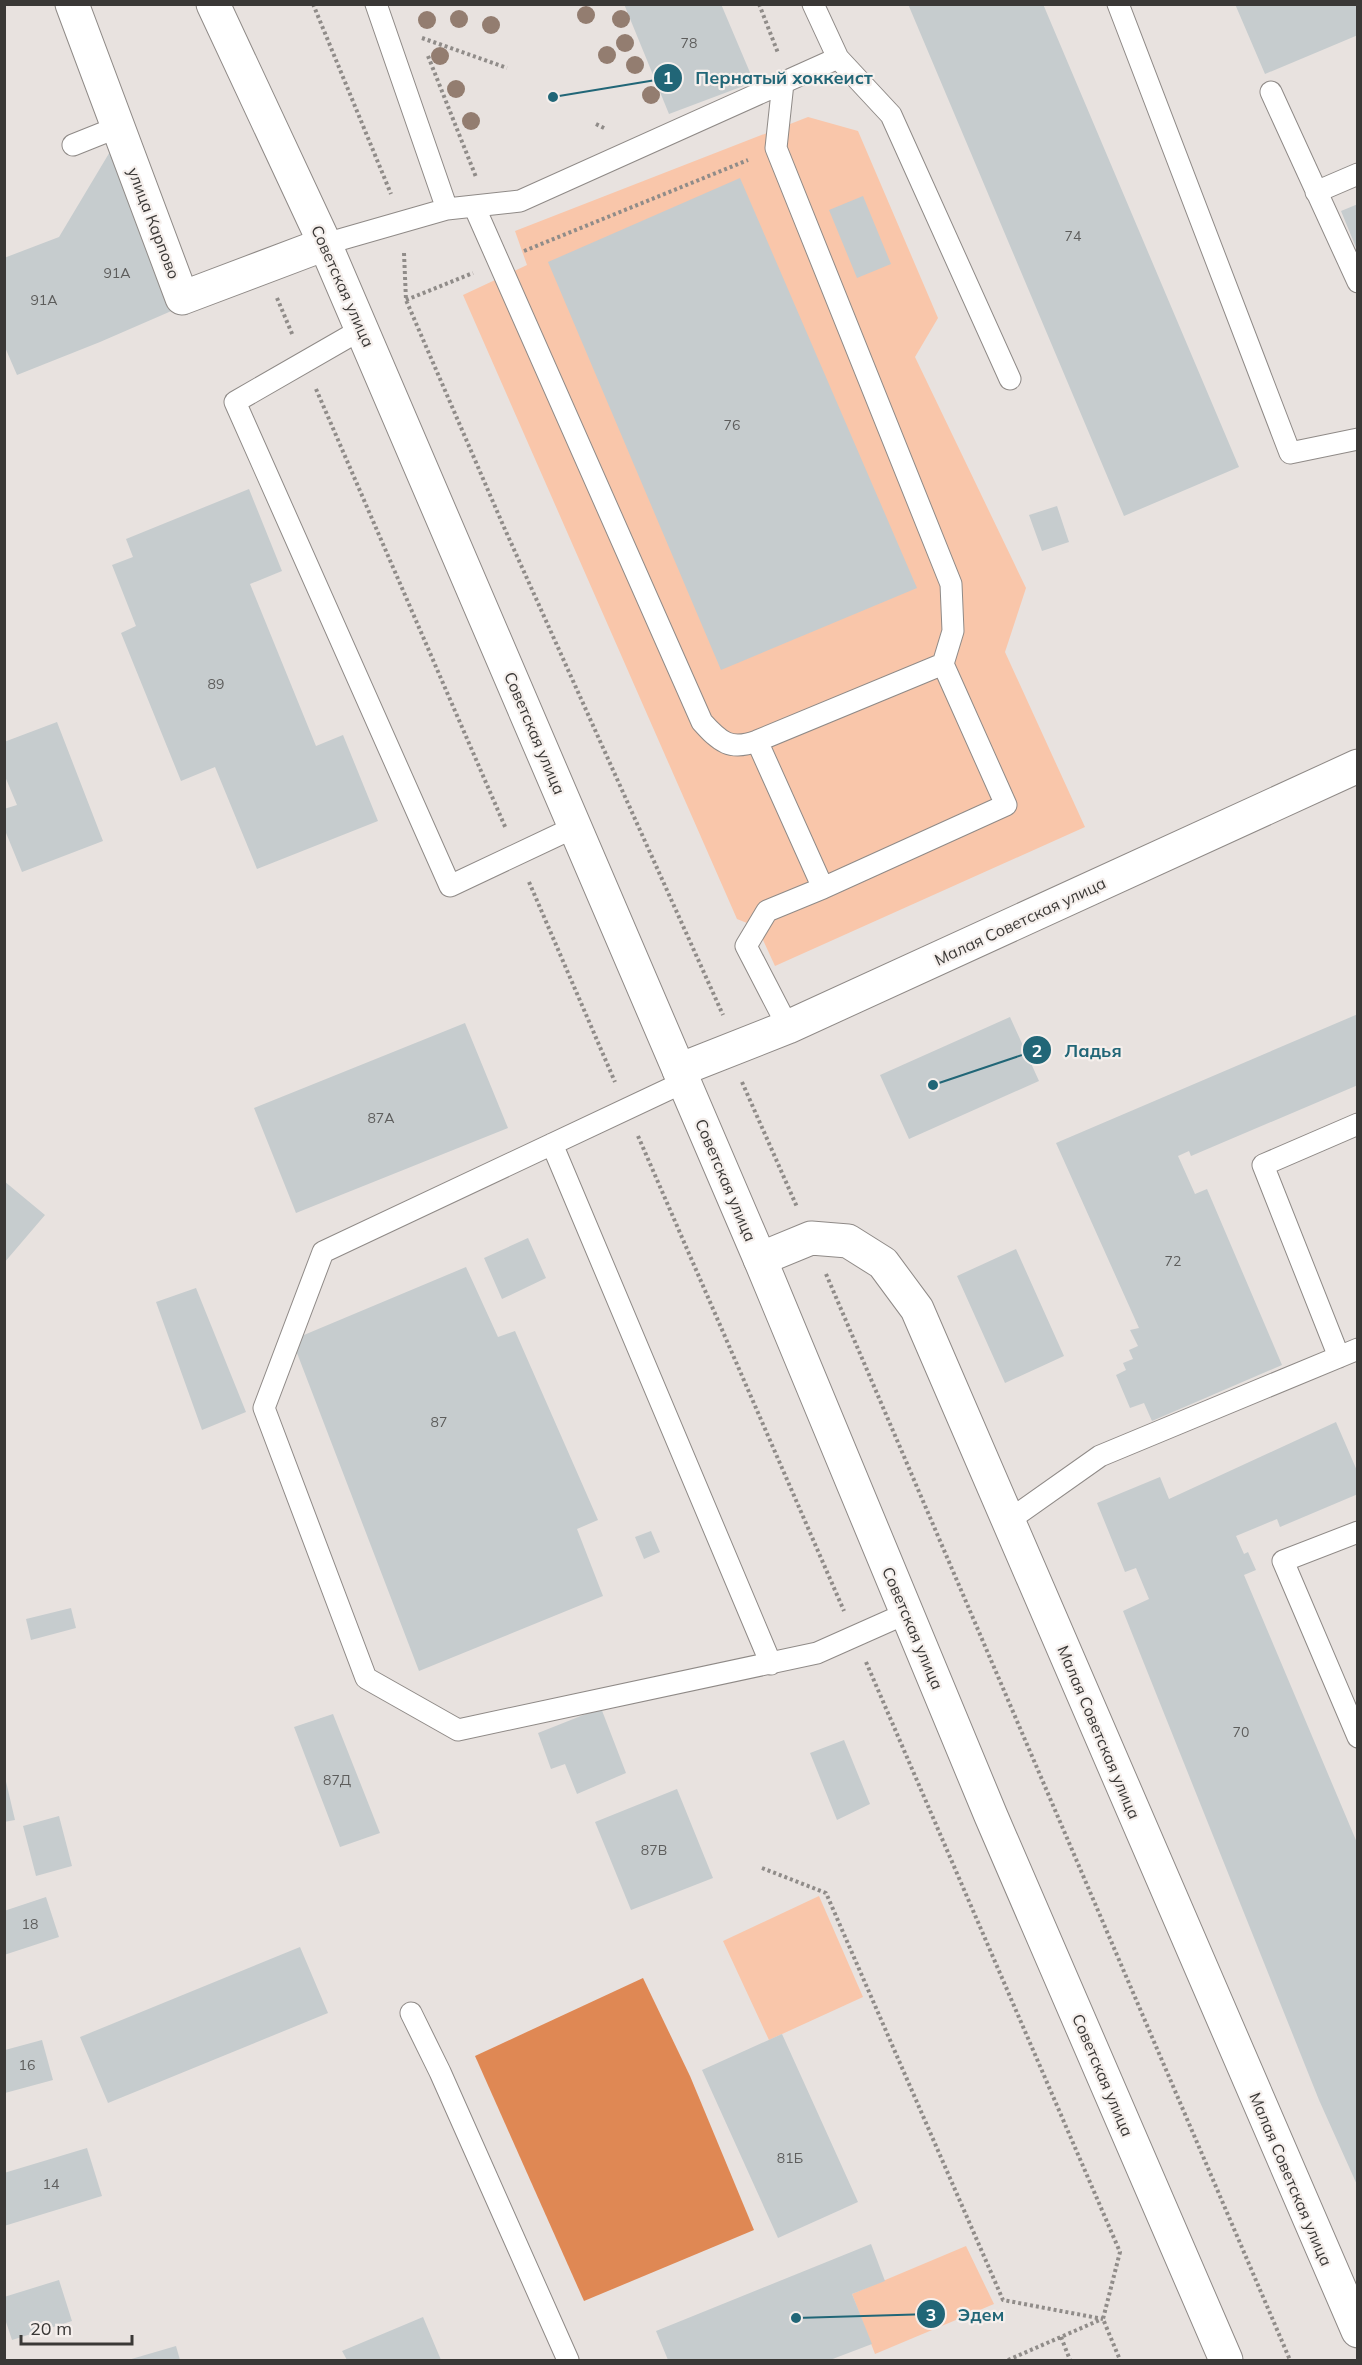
<svg xmlns="http://www.w3.org/2000/svg" width="1362" height="2365" font-family="Mulish,sans-serif">
	<style>
		.green { fill: #f9c6aa }
		.forest { fill: #df8854 }
		.building { fill: #c6ccce }
		.lines { fill: none; stroke-linecap: round; stroke-linejoin: round }
		.lane-casing { stroke: #8f8a87; stroke-width: 23 }
		.street-casing { stroke: #8f8a87; stroke-width: 35 }
		.secondary-casing { stroke: #8f8a87; stroke-width: 35 }
		.path { stroke: #908c89; stroke-width: 4; stroke-dasharray: 3 3; stroke-linecap: butt }
		.lane { stroke: #fff; stroke-width: 21 }
		.street { stroke: #fff; stroke-width: 33 }
		.secondary { stroke: #fff; stroke-width: 33 }
		.tree { fill: #937d70 }
		.labels { text-anchor: middle; dominant-baseline: central; stroke-width: 4.5; stroke-linejoin: round; paint-order: stroke }
		.number-label { font-size: 14px; fill: #5d5d5c }
		.street-label { font-size: 16px; fill: #3a3836; stroke: #f5efec }
		.leader { fill: none; stroke: #216677; stroke-width: 2 }
		.callout-dot { fill: #216677; stroke: #f5efec; stroke-width: 2 }
		.mark-label { font-size: 18px; text-anchor: middle; font-weight: bold; fill: #fff }
		.callout-label { font-size: 18px; text-anchor: middle; font-weight: bold; fill: #216677; stroke: #f5efec; stroke-width: 4.5; stroke-linejoin: round; paint-order: stroke }
	</style>
	<rect width="100%" height="100%" fill="#e8e2df"/>
	<!-- green -->
	<path class="green" d="M808 117 858 131 938 318 915 357 1026 588 1005 652 1085 827 775 966 757 927 737 919 463 295 527 265 515 231Z
		M819 1896 863 1997 769 2040 723 1941Z
		M966 2246 994 2304 875 2354 852 2294Z"/>
	<!-- forest -->
	<path class="forest" d="M643 1978 690 2076 754 2230 584 2301 475 2056Z"/>
	<!-- building -->
	<path class="building" d="M624 4H721L754 82 669 114Z
		M908 4H1043L1239 467 1124 516Z
		M1235 4H1358V35L1265 74Z
		M111 150 176 309 100 342 17 375 4 345V258L59 237Z
		M740 178 917 588 721 670 548 262Z
		M863 196 891 264 857 278 829 210Z
		M1358 204V250H1357L1341 211Z
		M249 489 282 571 250 584 316 746 343 735 378 821 257 869 215 767 181 781 121 633 136 626 112 565 133 557 126 539Z
		M1057 506 1069 542 1042 551 1029 515Z
		M57 722 103 841 22 872 4 828V809L17 805 4 774V742Z
		M1358 1014V1085L1191 1156 1189 1151 1178 1156 1195 1194 1207 1189 1282 1365 1152 1421 1144 1403 1130 1408 1116 1375 1126 1370 1123 1363 1133 1359 1129 1350 1138 1346 1130 1330 1139 1328 1056 1143Z
		M1010 1017 1039 1081 909 1139 880 1075Z
		M465 1023 508 1128 296 1213 254 1108Z
		M4 1181 45 1215 4 1263Z
		M528 1238 546 1278 502 1299 484 1258Z
		M1016 1249 1064 1356 1005 1383 957 1276Z
		M466 1267 498 1337 515 1331 598 1520 577 1529 603 1596 419 1671 292 1340Z
		M196 1288 246 1412 202 1430 156 1302Z
		M1336 1422 1358 1473V1494L1280 1527 1277 1519 1236 1536 1244 1554 1248 1552 1256 1570 1244 1575 1358 1845V2187L1319 2100 1123 1611 1149 1599 1136 1568 1125 1572 1097 1503 1160 1477 1169 1499Z
		M651 1531 660 1552 644 1559 635 1537Z
		M71 1608 76 1628 31 1640 26 1619Z
		M601 1708 626 1773 577 1794 565 1764 551 1769 538 1733Z
		M333 1714 380 1833 340 1847 294 1727Z
		M844 1740 870 1804 837 1820 810 1753Z
		M4 1773 15 1820 4 1822Z
		M677 1789 713 1878 631 1910 595 1822Z
		M59 1816 72 1866 36 1876 23 1826Z
		M46 1897 59 1937 4 1955V1911Z
		M300 1947 328 2013 108 2103 80 2037Z
		M782 2034 858 2202 778 2238 702 2070Z
		M42 2040 53 2080 5 2093V2050Z
		M87 2148 102 2196 4 2226V2173Z
		M871 2244 885 2281 852 2294 872 2344 830 2360H668L656 2331Z
		M59 2280 72 2321 12 2340 4 2316V2297Z
		M423 2317 441 2360H347L342 2351Z
		M176 2346 180 2360H128Z"/>
	<g class="lines">
		<defs>
			<path id="lane" d="M813 4 838 58 891 115 1010 379
				M1118 4 1290 453 1358 439
				M1271 92 1358 282
				M73 145 118 127
				M1316 192 1358 174
				M474 206 702 722C720 742 730 751 757 741L943 664 953 631 951 584 776 148 783 83
				M447 209 520 201 838 58
				M325 244 447 209 376 4
				M362 329 235 402 450 886 575 827
				M757 741 823 888 1006 805 943 664
				M788 1027 746 946 767 911 823 888
				M684 1082 323 1252 264 1408 366 1678 458 1730 817 1653 907 1613
				M552 1144 771 1664
				M1339 1357 1263 1165 1358 1124
				M1008 1521 1100 1456 1358 1349
				M1358 1532 1283 1561 1358 1737
				M411 2013 440 2072 568 2360"/>
			<path id="street" d="M72 4 182 298 325 244
				M679 1070 788 1027 1358 766
				M760 1259 811 1238 848 1241 883 1263 917 1309 1358 2331"/>
			<path id="secondary" d="M213 4 325 244 760 1259 991 1816 1226 2360"/>
		</defs>
		<!-- lane casing -->
		<use href="#lane" class="lane-casing"/>
		<!-- street casing -->
		<use href="#street" class="street-casing"/>
		<!-- secondary casing -->
		<use href="#secondary" class="secondary-casing"/>
		<!-- path -->
		<path class="path" d="M313 4 391 194
			M759 4 778 53
			M422 38 507 68
			M428 56 476 177
			M596 124 606 129
			M524 251 748 160
			M404 253 406 300 503 525 723 1015
			M277 298 293 336
			M406 300 473 273
			M316 389 506 829
			M529 882 615 1082
			M742 1082 797 1207
			M638 1136 844 1611
			M826 1274 1290 2360
			M866 1662 1120 2252 1103 2319 1120 2360
			M762 1868 826 1893 1003 2300 1103 2319
			M1061 2337 1070 2360
			M1008 2360 1102 2319"/>
		<!-- lane -->
		<use href="#lane" class="lane"/>
		<!-- street -->
		<use href="#street" class="street"/>
		<!-- secondary -->
		<use href="#secondary" class="secondary"/>
	</g>
	<!-- trees -->
	<g class="tree">
		<circle cx="586" cy="15" r="9"/>
		<circle cx="459" cy="19" r="9"/>
		<circle cx="621" cy="19" r="9"/>
		<circle cx="427" cy="20" r="9"/>
		<circle cx="491" cy="25" r="9"/>
		<circle cx="625" cy="43" r="9"/>
		<circle cx="607" cy="55" r="9"/>
		<circle cx="440" cy="56" r="9"/>
		<circle cx="635" cy="65" r="9"/>
		<circle cx="456" cy="89" r="9"/>
		<circle cx="651" cy="95" r="9"/>
		<circle cx="471" cy="121" r="9"/>
	</g>
	<g class="labels">
		<!-- number labels -->
		<g class="number-label">
			<text x="689" y="43">78</text>
			<text x="1073" y="236">74</text>
			<text x="117" y="273">91А</text>
			<text x="44" y="300">91А</text>
			<text x="732" y="425">76</text>
			<text x="216" y="684">89</text>
			<text x="381" y="1118">87A</text>
			<text x="1173" y="1261">72</text>
			<text x="439" y="1422">87</text>
			<text x="1241" y="1732">70</text>
			<text x="337" y="1780">87Д</text>
			<text x="654" y="1850">87В</text>
			<text x="30" y="1924">18</text>
			<text x="27" y="2065">16</text>
			<text x="790" y="2158">81Б</text>
			<text x="51" y="2184">14</text>
		</g>
		<!-- street labels -->
		<g class="street-label">
			<text transform="translate(154 223) rotate(69)">улица Карпово</text>
			<text transform="translate(343 286) rotate(66)">Советская улица</text>
			<text transform="translate(535 733) rotate(67)">Советская улица</text>
			<text transform="translate(1020 921) rotate(-25)">Малая Советская улица</text>
			<text transform="translate(726 1180) rotate(67)">Советская улица</text>
			<text transform="translate(913 1628) rotate(67)">Советская улица</text>
			<text transform="translate(1099 1732) rotate(67)">Малая Советская улица</text>
			<text transform="translate(1103 2075) rotate(67)">Советская улица</text>
			<text transform="translate(1291 2179) rotate(67)">Малая Советская улица</text>
		</g>
	</g>
	<!-- callouts -->
	<path class="leader" d="M553 97L668 78M933 1085L1037 1050M796 2318L931 2314"/>
	<g class="callout-dot">
		<circle cx="553" cy="97" r="6"/>
		<circle cx="933" cy="1085" r="6"/>
		<circle cx="796" cy="2318" r="6"/>
		<circle cx="668" cy="78" r="15"/>
		<circle cx="1037" cy="1050" r="15"/>
		<circle cx="931" cy="2314" r="15"/>
	</g>
	<g class="mark-label">
		<text x="668" y="84">1</text>
		<text x="1037" y="1057">2</text>
		<text x="931" y="2321">3</text>
	</g>
	<g class="callout-label">
		<text x="784" y="84">Пернатый хоккеист</text>
		<text x="1093" y="1057">Ладья</text>
		<text x="981" y="2321">Эдем</text>
	</g>
	<!-- border -->
	<rect width="1362" height="2365" fill="none" stroke="#3a3836" stroke-width="12"/>
	<!-- scale -->
	<path d="M21 2335v9h111v-9" fill="none" stroke="#3a3836" stroke-width="3"/>
	<text x="30" y="2335" font-size="18" fill="#3a3836" stroke="#f5efec" stroke-width="4.5" paint-order="stroke">20 m</text>
</svg>
